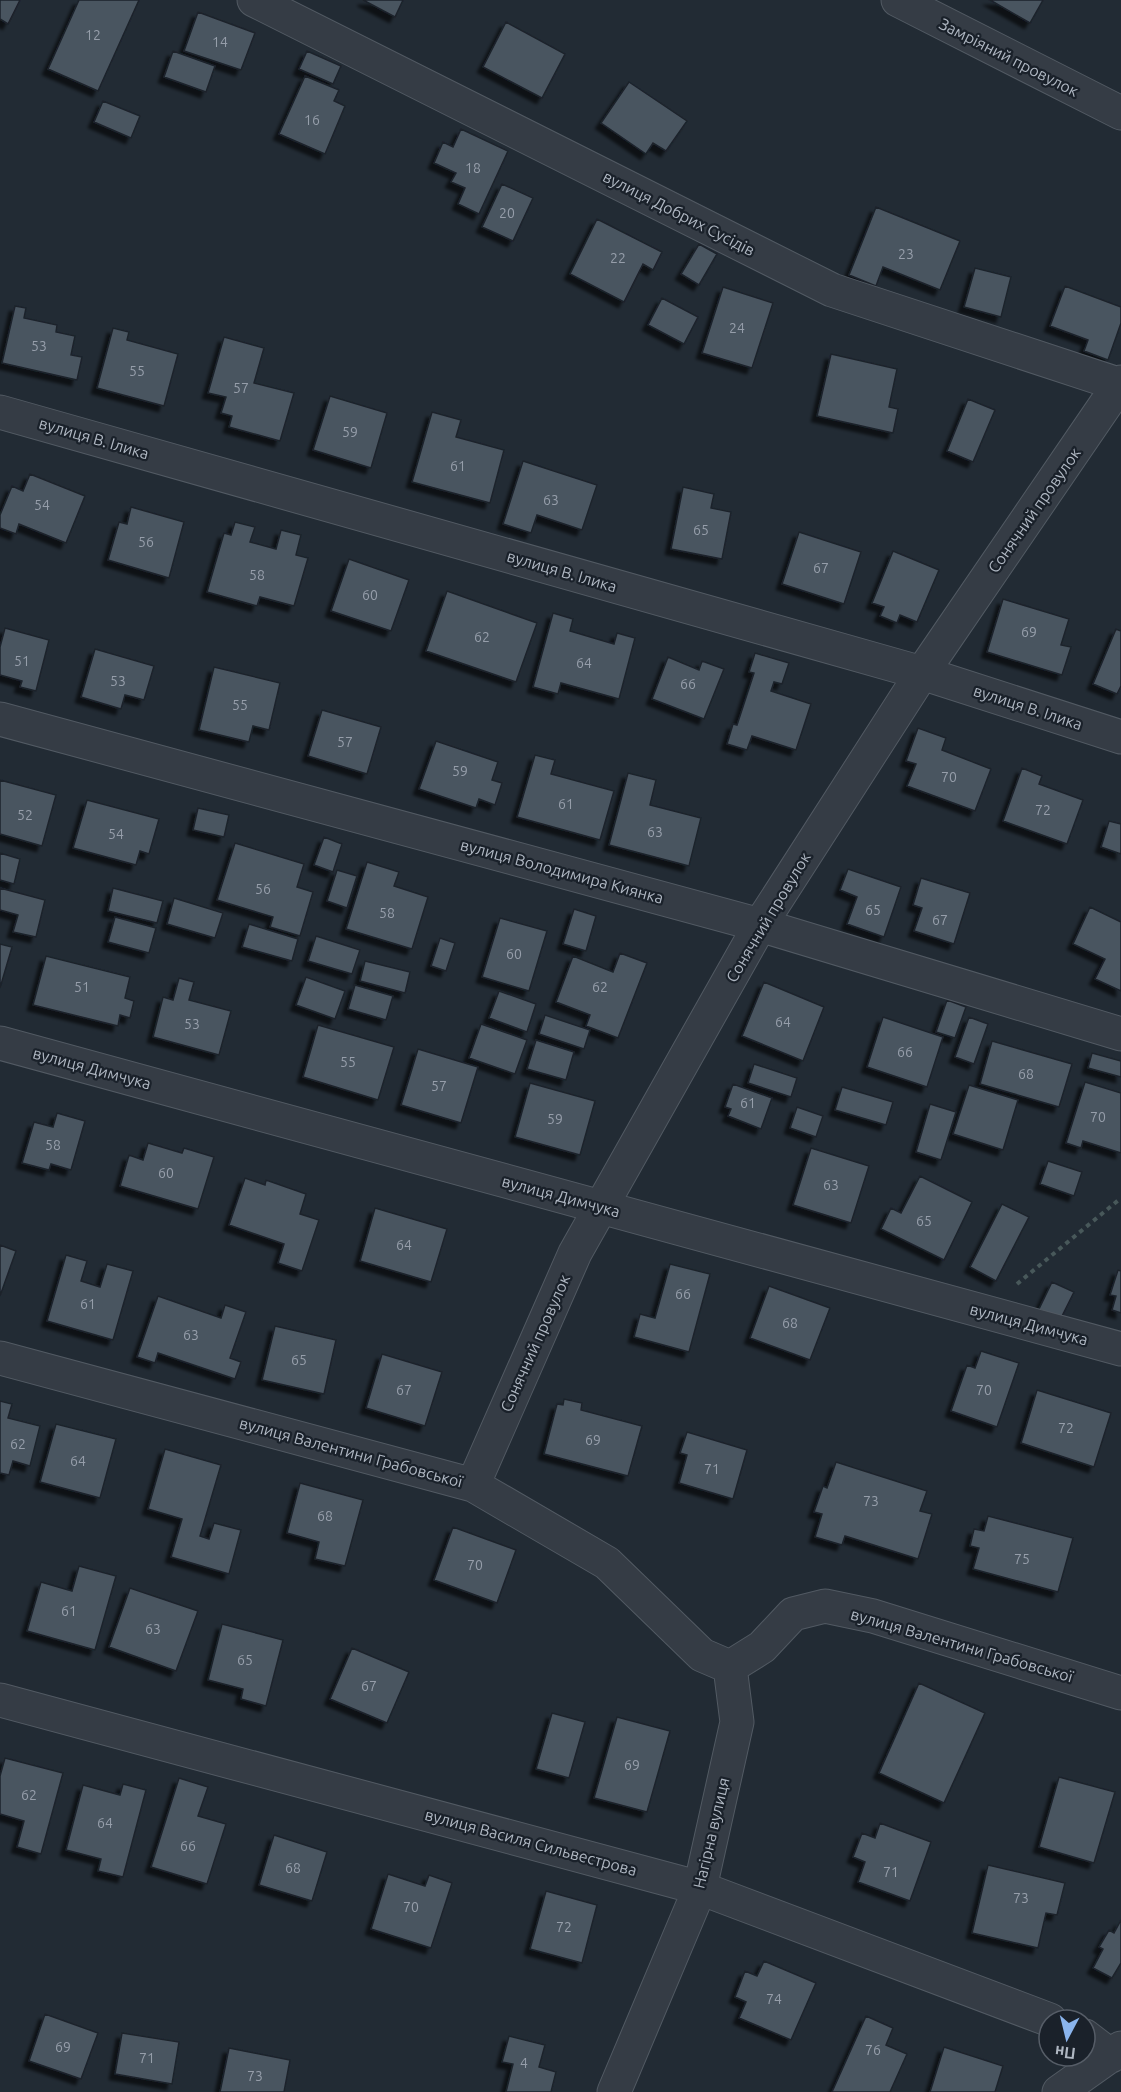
<svg xmlns="http://www.w3.org/2000/svg" width="1121" height="2092" font-family="Ubuntu,sans-serif">
	<style>
		.building { fill: #4a5560; stroke: #1c232c; stroke-width: 1.5; filter: url(#shadow) }
		.lines { fill: none; stroke-linecap: round; stroke-linejoin: round }
		.minor-casing { stroke: #525a63; stroke-width: 35 }
		.path { stroke: #48585a; stroke-width: 4; stroke-dasharray: 4.5 4.5; stroke-linecap: butt }
		.minor { stroke: #353c45; stroke-width: 33 }
		.labels { text-anchor: middle; dominant-baseline: central; stroke-width: 4.5; stroke-linejoin: round; paint-order: stroke }
		.number-label { font-size: 14px; fill: #969eaa }
		.street-label { font-size: 16px; fill: #afb7c2; stroke: #1a212a }
	</style>
	<defs>
		<filter id="shadow"><feDropShadow dx="-5.5" dy="5.5" stdDeviation="1.5" flood-color="#0009"/></filter>
	</defs>
	<rect width="100%" height="100%" fill="#222b34"/>
	<!-- building -->
	<path class="building" d="M0 0H20L8 24 0 19Z
		M79 0H139L98 91 48 69Z
		M363 0H403L395 17Z
		M990 0H1043L1030 23Z
		M198 12 255 33 241 70 184 51Z
		M506 22 565 54 542 98 483 67Z
		M173 51 215 66 206 92 164 77Z
		M307 51 341 66 333 84 299 69Z
		M305 76 339 90 334 101 345 106 325 154 279 134Z
		M629 82 687 121 666 151 653 143 646 154 601 123Z
		M103 101 140 116 131 138 94 122Z
		M461 129 508 151 479 214 458 204 465 188 451 182 456 173 434 163 443 142 453 147Z
		M502 184 533 198 513 241 482 227Z
		M876 207 960 241 940 290 883 267 876 286 849 275Z
		M597 219 662 252 653 270 643 264 624 302 570 274Z
		M699 244 717 254 699 285 681 274Z
		M975 268 1011 277 1001 317 964 307Z
		M1065 286 1121 307V323L1108 360 1084 351 1088 340 1050 326Z
		M723 287 773 303 752 368 702 353Z
		M662 298 698 317 684 344 648 325Z
		M15 306 26 308 24 318 57 325 56 332 75 336 71 355 82 357 77 380 2 363Z
		M113 328 129 332 127 340 178 354 164 406 97 388Z
		M224 337 264 348 254 383 294 393 280 441 229 427 232 416 221 413 226 397 208 393Z
		M831 354 897 369 889 407 898 409 893 433 817 416Z
		M330 396 387 413 371 468 313 450Z
		M968 399 995 410 973 462 947 451Z
		M432 412 461 420 456 437 504 450 490 503 412 482Z
		M523 461 597 485 582 530 537 515 531 533 503 524Z
		M30 474 85 496 66 543 19 524 16 534 0 528V515L12 486 23 491Z
		M683 487 714 494 711 508 731 512 722 559 671 549Z
		M131 507 184 522 169 578 108 560 119 522 127 524Z
		M235 522 255 527 250 542 276 549 281 530 301 535 296 555 308 558 294 606 260 597 257 606 207 592 224 533 231 535Z
		M799 532 861 552 844 604 782 584Z
		M893 551 939 570 917 622 900 615 897 623 880 616 884 607 872 603Z
		M349 559 409 580 391 631 331 611Z
		M447 591 537 623 516 682 426 651Z
		M1003 599 1069 619 1061 645 1071 647 1062 675 987 652Z
		M553 613 573 619 570 631 614 644 617 633 635 638 619 699 561 683 558 694 533 687Z
		M5 628 49 640 36 691 20 687 22 681 0 675V647Z
		M1116 629 1121 631V686L1117 694 1093 684Z
		M95 649 154 666 144 700 125 695 121 709 81 697Z
		M755 653 789 663 782 684 774 682 771 691 811 704 796 750 752 736 747 750 727 744 733 724 737 725 754 673 749 672Z
		M668 657 699 670 702 661 724 669 704 719 652 699Z
		M214 667 280 683 269 730 253 726 249 742 199 730Z
		M322 710 381 727 367 774 308 756Z
		M918 728 946 738 942 750 991 769 975 811 907 786 916 764 906 761Z
		M436 741 498 762 492 780 502 783 495 805 479 799 476 808 419 789Z
		M535 755 555 760 551 774 614 791 600 840 517 817Z
		M1022 768 1042 776 1039 784 1083 800 1067 844 1003 821Z
		M628 773 656 780 650 805 701 818 689 866 609 845Z
		M0 780 56 795 42 846 0 834Z
		M87 800 159 819 149 854 140 851 136 865 73 848Z
		M198 808 229 815 224 837 193 830Z
		M1109 821 1121 824V854L1101 847Z
		M324 837 342 844 333 872 314 865Z
		M235 843 304 864 297 887 313 892 300 936 270 927 273 917 217 900Z
		M0 853 20 859 14 884 0 880Z
		M367 862 399 872 394 886 428 897 412 949 346 929Z
		M848 869 901 887 884 937 847 924 857 897 840 890Z
		M337 870 357 876 347 908 327 901Z
		M921 878 970 893 954 944 914 931 922 908 913 905Z
		M0 888 45 900 36 937 13 932 18 915 0 910Z
		M113 888 163 901 157 923 108 911Z
		M174 898 223 913 215 938 167 924Z
		M1090 907 1121 922V991L1095 979 1105 959 1073 944Z
		M574 909 596 916 586 951 563 944Z
		M115 917 156 928 149 953 108 942Z
		M500 918 547 931 529 991 482 977Z
		M249 924 298 939 292 961 242 947Z
		M316 936 360 950 352 974 308 961Z
		M440 938 455 943 446 971 431 966Z
		M0 944 12 947 0 988Z
		M620 953 647 963 618 1038 586 1026 590 1015 556 1002 573 956 613 972Z
		M46 956 130 977 125 998 134 1001 130 1018 120 1015 118 1026 33 1005Z
		M365 961 410 972 405 993 360 981Z
		M306 977 345 991 335 1019 296 1005Z
		M179 978 194 982 189 1000 231 1011 219 1055 153 1037 163 997 173 1000Z
		M764 982 824 1007 803 1061 742 1036Z
		M355 985 393 996 386 1020 348 1009Z
		M499 991 536 1004 527 1032 489 1018Z
		M947 1000 966 1007 955 1038 936 1032Z
		M545 1015 590 1030 584 1049 539 1034Z
		M883 1017 943 1037 927 1087 867 1067Z
		M969 1017 988 1024 974 1064 955 1057Z
		M481 1024 527 1040 515 1074 469 1058Z
		M318 1025 394 1047 378 1100 303 1077Z
		M536 1040 574 1052 566 1080 527 1069Z
		M992 1041 1072 1064 1059 1107 980 1084Z
		M418 1049 478 1067 461 1123 401 1105Z
		M1092 1053 1121 1061V1077L1088 1068Z
		M754 1064 797 1078 791 1097 748 1083Z
		M1085 1082 1121 1093V1153L1083 1141 1081 1148 1066 1143Z
		M530 1083 595 1101 580 1155 515 1137Z
		M733 1084 772 1098 761 1129 728 1116 731 1109 725 1107Z
		M969 1085 1018 1100 1003 1150 953 1134Z
		M842 1087 893 1102 886 1125 835 1110Z
		M930 1104 956 1112 941 1160 916 1152Z
		M797 1107 823 1116 816 1137 790 1128Z
		M57 1113 85 1121 71 1170 51 1164 49 1170 22 1163 34 1122 53 1127Z
		M148 1143 182 1153 184 1148 214 1157 198 1209 120 1186 129 1155 143 1160Z
		M811 1148 869 1166 851 1223 793 1205Z
		M1048 1161 1082 1172 1074 1196 1040 1184Z
		M920 1176 972 1202 944 1260 881 1229 891 1208 901 1213Z
		M245 1178 265 1185 266 1180 306 1194 300 1214 319 1220 302 1271 278 1263 284 1244 229 1225Z
		M1002 1204 1029 1217 996 1281 970 1267Z
		M375 1208 447 1229 431 1282 360 1261Z
		M0 1245 16 1251 0 1296Z
		M66 1255 87 1261 81 1281 100 1287 107 1264 133 1271 113 1340 47 1321Z
		M670 1264 710 1274 689 1352 634 1337 640 1314 655 1318Z
		M1118 1270 1121 1271V1313L1112 1310 1116 1296 1110 1295Z
		M1052 1282 1074 1292 1060 1320 1039 1309Z
		M769 1286 830 1308 810 1360 750 1338Z
		M158 1296 221 1318 225 1305 246 1312 230 1358 241 1362 235 1379 158 1353 155 1363 137 1357Z
		M275 1326 336 1340 324 1394 262 1380Z
		M981 1351 1019 1363 997 1427 951 1411 967 1365 975 1368Z
		M382 1354 442 1372 425 1426 366 1408Z
		M1037 1390 1111 1413 1094 1467 1021 1443Z
		M564 1399 582 1403 581 1410 642 1426 628 1476 544 1454 557 1404 563 1405Z
		M0 1401 12 1404 8 1418 40 1426 30 1466 13 1461 9 1475 0 1473Z
		M56 1424 116 1439 100 1498 40 1482Z
		M687 1432 747 1450 733 1499 679 1483 687 1455 680 1453Z
		M165 1449 221 1465 200 1536 209 1539 214 1523 241 1530 229 1574 171 1557 182 1519 148 1509Z
		M836 1462 927 1491 920 1511 932 1514 918 1559 845 1536 842 1545 815 1537 822 1514 814 1512 823 1486 827 1488Z
		M300 1483 363 1500 345 1566 315 1559 319 1542 287 1533Z
		M988 1516 1073 1538 1058 1592 973 1569 979 1548 970 1546 974 1529 984 1531Z
		M453 1527 516 1550 497 1603 434 1580Z
		M79 1566 116 1576 95 1650 27 1631 41 1582 72 1591Z
		M130 1588 198 1611 176 1671 109 1647Z
		M222 1624 283 1640 266 1706 241 1699 243 1689 208 1680Z
		M352 1648 409 1672 387 1723 330 1699Z
		M919 1683 985 1713 944 1803 879 1773Z
		M552 1713 585 1722 569 1778 536 1769Z
		M617 1717 670 1731 647 1812 594 1798Z
		M5 1758 63 1773 41 1854 17 1847 24 1821 0 1814V1776Z
		M1059 1777 1115 1792 1094 1863 1039 1847Z
		M179 1778 208 1787 198 1816 226 1824 207 1884 151 1867Z
		M123 1784 146 1790 123 1877 98 1871 101 1859 66 1850 83 1785 120 1795Z
		M880 1823 931 1842 910 1901 858 1882 865 1862 853 1857 862 1833 875 1838Z
		M274 1835 327 1852 312 1901 259 1885Z
		M988 1865 1065 1883 1057 1915 1046 1913 1038 1948 972 1933Z
		M388 1874 425 1886 429 1875 452 1883 431 1948 371 1929Z
		M546 1891 597 1905 582 1963 530 1949Z
		M1121 1920V1963L1112 1978 1093 1968 1103 1949 1099 1947 1109 1930 1114 1933Z
		M764 1961 816 1983 791 2040 739 2018 746 2002 735 1997 745 1971 757 1976Z
		M45 2014 98 2033 81 2079 29 2061Z
		M866 2016 893 2028 886 2045 907 2054 890 2092H832Z
		M122 2033 179 2042 172 2084 115 2074Z
		M509 2036 545 2045 539 2067 556 2072 551 2092H506L513 2064 502 2062Z
		M944 2047 1003 2066 995 2092H930Z
		M229 2048 290 2060 284 2092H220Z"/>
	<g class="lines">
		<defs>
			<path id="minor" d="M254 0 832 290 1121 385
				M898 0 1121 113
				M0 412 922 673 1121 737
				M0 719 760 925 1121 1034
				M0 1043 1121 1349
				M0 1358 473 1485 607 1563 702 1655 730 1667 762 1647 793 1614 825 1606 873 1616 1121 1693
				M473 1485 575 1253 760 925 922 673 1121 382
				M0 1700 700 1888 1050 2020
				M1085 2036 1111 2056
				M614 2092 700 1888 737 1722 730 1667
				M1059 2092 1121 2048"/>
		</defs>
		<!-- minor casing -->
		<use href="#minor" class="minor-casing"/>
		<!-- path -->
		<path class="path" d="M1017 1284 1121 1198"/>
		<!-- minor -->
		<use href="#minor" class="minor"/>
	</g>
	<g class="labels">
		<!-- number labels -->
		<g class="number-label">
			<text x="93" y="35">12</text>
			<text x="220" y="42">14</text>
			<text x="312" y="120">16</text>
			<text x="473" y="168">18</text>
			<text x="507" y="213">20</text>
			<text x="906" y="254">23</text>
			<text x="618" y="258">22</text>
			<text x="737" y="328">24</text>
			<text x="39" y="346">53</text>
			<text x="137" y="371">55</text>
			<text x="241" y="388">57</text>
			<text x="350" y="432">59</text>
			<text x="458" y="466">61</text>
			<text x="551" y="500">63</text>
			<text x="42" y="505">54</text>
			<text x="701" y="530">65</text>
			<text x="146" y="542">56</text>
			<text x="821" y="568">67</text>
			<text x="257" y="575">58</text>
			<text x="370" y="595">60</text>
			<text x="1029" y="632">69</text>
			<text x="482" y="637">62</text>
			<text x="22" y="661">51</text>
			<text x="584" y="663">64</text>
			<text x="118" y="681">53</text>
			<text x="688" y="684">66</text>
			<text x="240" y="705">55</text>
			<text x="345" y="742">57</text>
			<text x="460" y="771">59</text>
			<text x="949" y="777">70</text>
			<text x="566" y="804">61</text>
			<text x="1043" y="810">72</text>
			<text x="25" y="815">52</text>
			<text x="655" y="832">63</text>
			<text x="116" y="834">54</text>
			<text x="263" y="889">56</text>
			<text x="873" y="910">65</text>
			<text x="387" y="913">58</text>
			<text x="940" y="920">67</text>
			<text x="514" y="954">60</text>
			<text x="82" y="987">51</text>
			<text x="600" y="987">62</text>
			<text x="783" y="1022">64</text>
			<text x="192" y="1024">53</text>
			<text x="905" y="1052">66</text>
			<text x="348" y="1062">55</text>
			<text x="1026" y="1074">68</text>
			<text x="439" y="1086">57</text>
			<text x="748" y="1103">61</text>
			<text x="1098" y="1117">70</text>
			<text x="555" y="1119">59</text>
			<text x="53" y="1145">58</text>
			<text x="166" y="1173">60</text>
			<text x="831" y="1185">63</text>
			<text x="924" y="1221">65</text>
			<text x="404" y="1245">64</text>
			<text x="683" y="1294">66</text>
			<text x="88" y="1304">61</text>
			<text x="790" y="1323">68</text>
			<text x="191" y="1335">63</text>
			<text x="299" y="1360">65</text>
			<text x="404" y="1390">67</text>
			<text x="984" y="1390">70</text>
			<text x="1066" y="1428">72</text>
			<text x="593" y="1440">69</text>
			<text x="18" y="1444">62</text>
			<text x="78" y="1461">64</text>
			<text x="712" y="1469">71</text>
			<text x="871" y="1501">73</text>
			<text x="325" y="1516">68</text>
			<text x="1022" y="1559">75</text>
			<text x="475" y="1565">70</text>
			<text x="69" y="1611">61</text>
			<text x="153" y="1629">63</text>
			<text x="245" y="1660">65</text>
			<text x="369" y="1686">67</text>
			<text x="632" y="1765">69</text>
			<text x="29" y="1795">62</text>
			<text x="105" y="1823">64</text>
			<text x="188" y="1846">66</text>
			<text x="293" y="1868">68</text>
			<text x="891" y="1872">71</text>
			<text x="1021" y="1898">73</text>
			<text x="411" y="1907">70</text>
			<text x="564" y="1927">72</text>
			<text x="774" y="1999">74</text>
			<text x="63" y="2047">69</text>
			<text x="873" y="2050">76</text>
			<text x="147" y="2058">71</text>
			<text x="524" y="2063">4</text>
			<text x="255" y="2076">73</text>
		</g>
		<!-- street labels -->
		<g class="street-label">
			<text transform="translate(1009 57) rotate(27)">Замріяний провулок</text>
			<text transform="translate(679 213) rotate(27)">вулиця Добрих Сусідів</text>
			<text transform="translate(94 438) rotate(16)">вулиця В. Ілика</text>
			<text transform="translate(1034 510) rotate(-55)">Сонячний провулок</text>
			<text transform="translate(562 571) rotate(16)">вулиця В. Ілика</text>
			<text transform="translate(1028 707) rotate(18)">вулиця В. Ілика</text>
			<text transform="translate(562 871) rotate(15)">вулиця Володимира Киянка</text>
			<text transform="translate(768 917) rotate(-59)">Сонячний провулок</text>
			<text transform="translate(92 1068) rotate(15)">вулиця Димчука</text>
			<text transform="translate(561 1196) rotate(15)">вулиця Димчука</text>
			<text transform="translate(1029 1324) rotate(15)">вулиця Димчука</text>
			<text transform="translate(535 1343) rotate(-66)">Сонячний провулок</text>
			<text transform="translate(351 1452) rotate(15)">вулиця Валентини Грабовської</text>
			<text transform="translate(962 1645) rotate(16)">вулиця Валентини Грабовської</text>
			<text transform="translate(711 1833) rotate(-77)">Нагірна вулиця</text>
			<text transform="translate(531 1842) rotate(15)">вулиця Василя Сильвестрова</text>
		</g>
	</g>
	<!-- north arrow -->
	<g transform="translate(1067 2038) rotate(187)"><circle r="28" fill="#1a212a" stroke="#565d67" stroke-width="1.5"/>
	<path d="M0-4.5L10 22L0 15L-10 22Z" fill="#8ab4ec"/>
	<text y="-9" font-size="16" font-weight="bold" text-anchor="middle" fill="#afb7c2">Пн</text>
	</g>
</svg>
